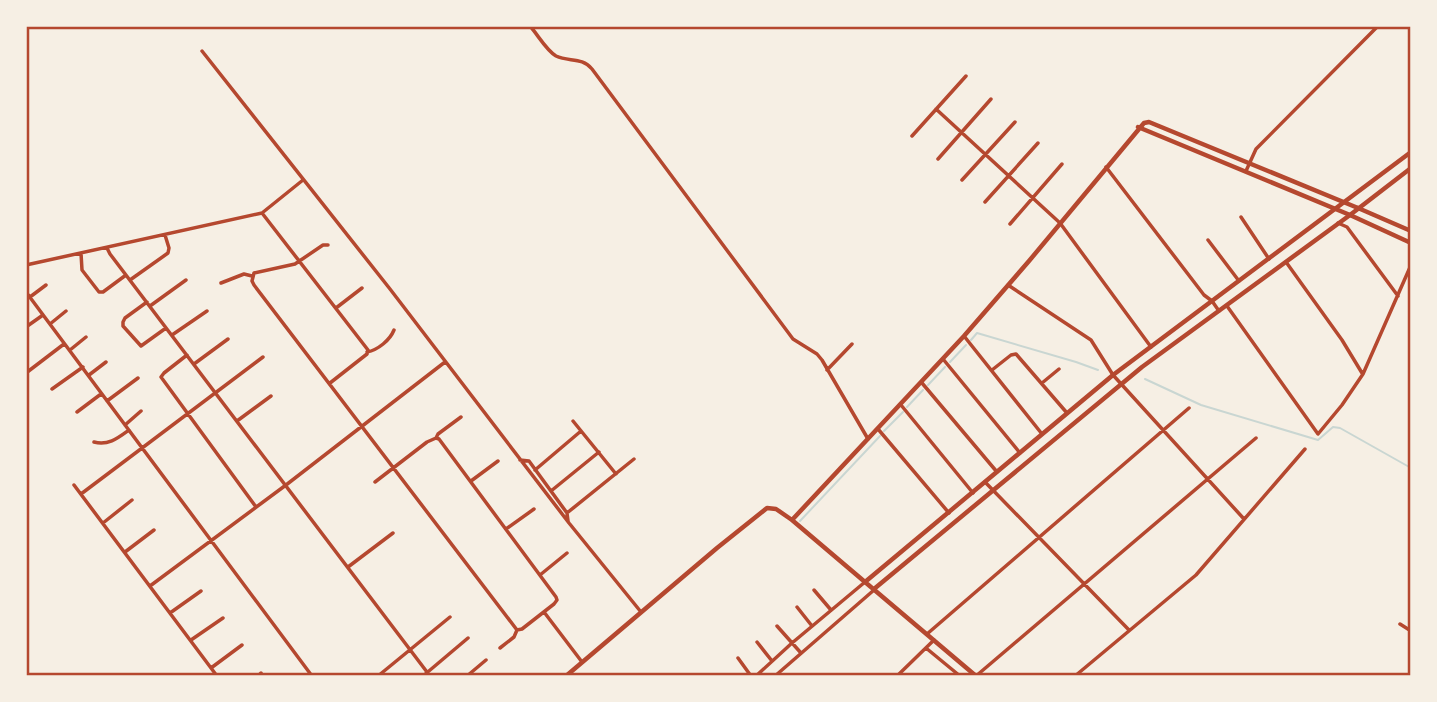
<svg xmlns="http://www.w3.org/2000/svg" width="1437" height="702" font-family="Manrope,sans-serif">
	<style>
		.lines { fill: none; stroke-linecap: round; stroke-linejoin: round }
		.stream { stroke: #c9d6d2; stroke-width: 2 }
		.minor { stroke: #b5482f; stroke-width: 3.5 }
		.tertiary { stroke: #b5482f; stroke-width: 4.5 }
		.secondary { stroke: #b5482f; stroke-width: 4.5 }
		.neatline { fill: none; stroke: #b5482f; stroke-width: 2.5 }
	</style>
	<rect width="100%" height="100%" fill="#f6efe4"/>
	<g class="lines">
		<!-- stream -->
		<path class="stream" d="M971 340 977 333 1076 362 1098 370
			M950 362 966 345
			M1145 379 1201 405 1318 440 1333 427 1340 428 1411 468
			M928 385 945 367
			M907 407 923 390
			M884 431 903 412
			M800 521 880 436"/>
		<!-- minor -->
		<path class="minor" d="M530 26C538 35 546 50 556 56 569 62 582 57 592 69L793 339 817 354 822 360 868 439
			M202 51 390 289 569 523 641 612
			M936 109 1060 223 1151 347
			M912 136 966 76
			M938 159 991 99
			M1106 167 1204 295 1212 301 1219 311
			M1246 171 1256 149 1378 26
			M962 180 1015 122
			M985 202 1038 143
			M262 213 368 350 367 354 330 383
			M1241 217 1269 259
			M1338 223 1347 227 1398 296
			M1010 224 1062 164
			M1208 240 1239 281
			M328 245H323L295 264 254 273 252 281 254 285 517 630
			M107 248 110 254 430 676
			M81 253 82 270 99 292H103L126 275
			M1286 262 1342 340 1362 373
			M26 265 262 213 303 180
			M130 280 168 253 169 248 165 235
			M221 283 244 274 252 276
			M1008 285 1091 340 1113 375 1244 519
			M26 292 312 676
			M30 297 46 285
			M147 302 125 318 123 322V326L141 346 166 328
			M150 306 186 280
			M1227 306 1318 434 1342 405 1363 374 1411 265
			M336 308 362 288
			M50 324 66 311
			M26 327 43 315
			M172 335 207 311
			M964 336 1042 434
			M70 350 86 337
			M367 352C378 350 390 340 394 330
			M187 355 164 373 161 377 256 507
			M943 359 1020 453
			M194 364 228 339
			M827 370 852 344
			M992 370 1011 355 1016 354 1067 413
			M26 373 64 344
			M89 375 106 362
			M922 383 997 472
			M1042 383 1059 369
			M52 389 83 367
			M107 401 138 378
			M901 405 973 493
			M77 412 101 394
			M237 421 271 396
			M573 421 616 474
			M125 425 141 411
			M878 429 949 513
			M436 438 439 439 556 597 557 600 554 604 522 629 517 630 514 637 500 648
			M94 442C108 446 118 438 129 430
			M520 460 529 461 567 513 568 521
			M535 470 581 431
			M471 481 498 461
			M375 482 427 442 436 438 438 434 461 417
			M985 482 1129 630
			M74 485 217 676
			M551 491 599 452
			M81 494 263 357
			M567 513 634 459
			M103 523 132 500
			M506 529 534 509
			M125 552 154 530
			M348 567 393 533
			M540 575 567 553
			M150 586 286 485 445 362
			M814 590 831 610
			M797 607 812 626
			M544 612 582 662
			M170 613 201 591
			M1400 624 1411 631
			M777 626 801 653
			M927 634 1189 408
			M191 640 223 618
			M757 642 772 661
			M926 648 960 676
			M738 658 751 676
			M211 668 242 645
			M258 676 261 673
			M378 676 450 617
			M423 676 468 638
			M467 676 486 660
			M756 676 792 643 865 582
			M775 676 874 590
			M897 676 934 640
			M976 676 1256 438
			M1075 676 1196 575 1305 449"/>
		<!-- tertiary -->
		<path class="tertiary" d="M1138 127 1350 215
			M792 520 964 336 1029 261 1144 123 1149 122 1358 208
			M566 676 717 548 767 508 776 509 792 520 865 582"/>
		<!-- secondary -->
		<path class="secondary" d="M1358 208 1411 231
			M1350 215 1411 243
			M874 589 1142 367 1350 215 1411 168
			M976 676 865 582 1113 375 1411 152"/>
	</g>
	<!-- border -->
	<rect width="1437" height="702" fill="none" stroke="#f6efe4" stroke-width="56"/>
	<rect x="28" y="28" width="1381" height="646" class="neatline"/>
</svg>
